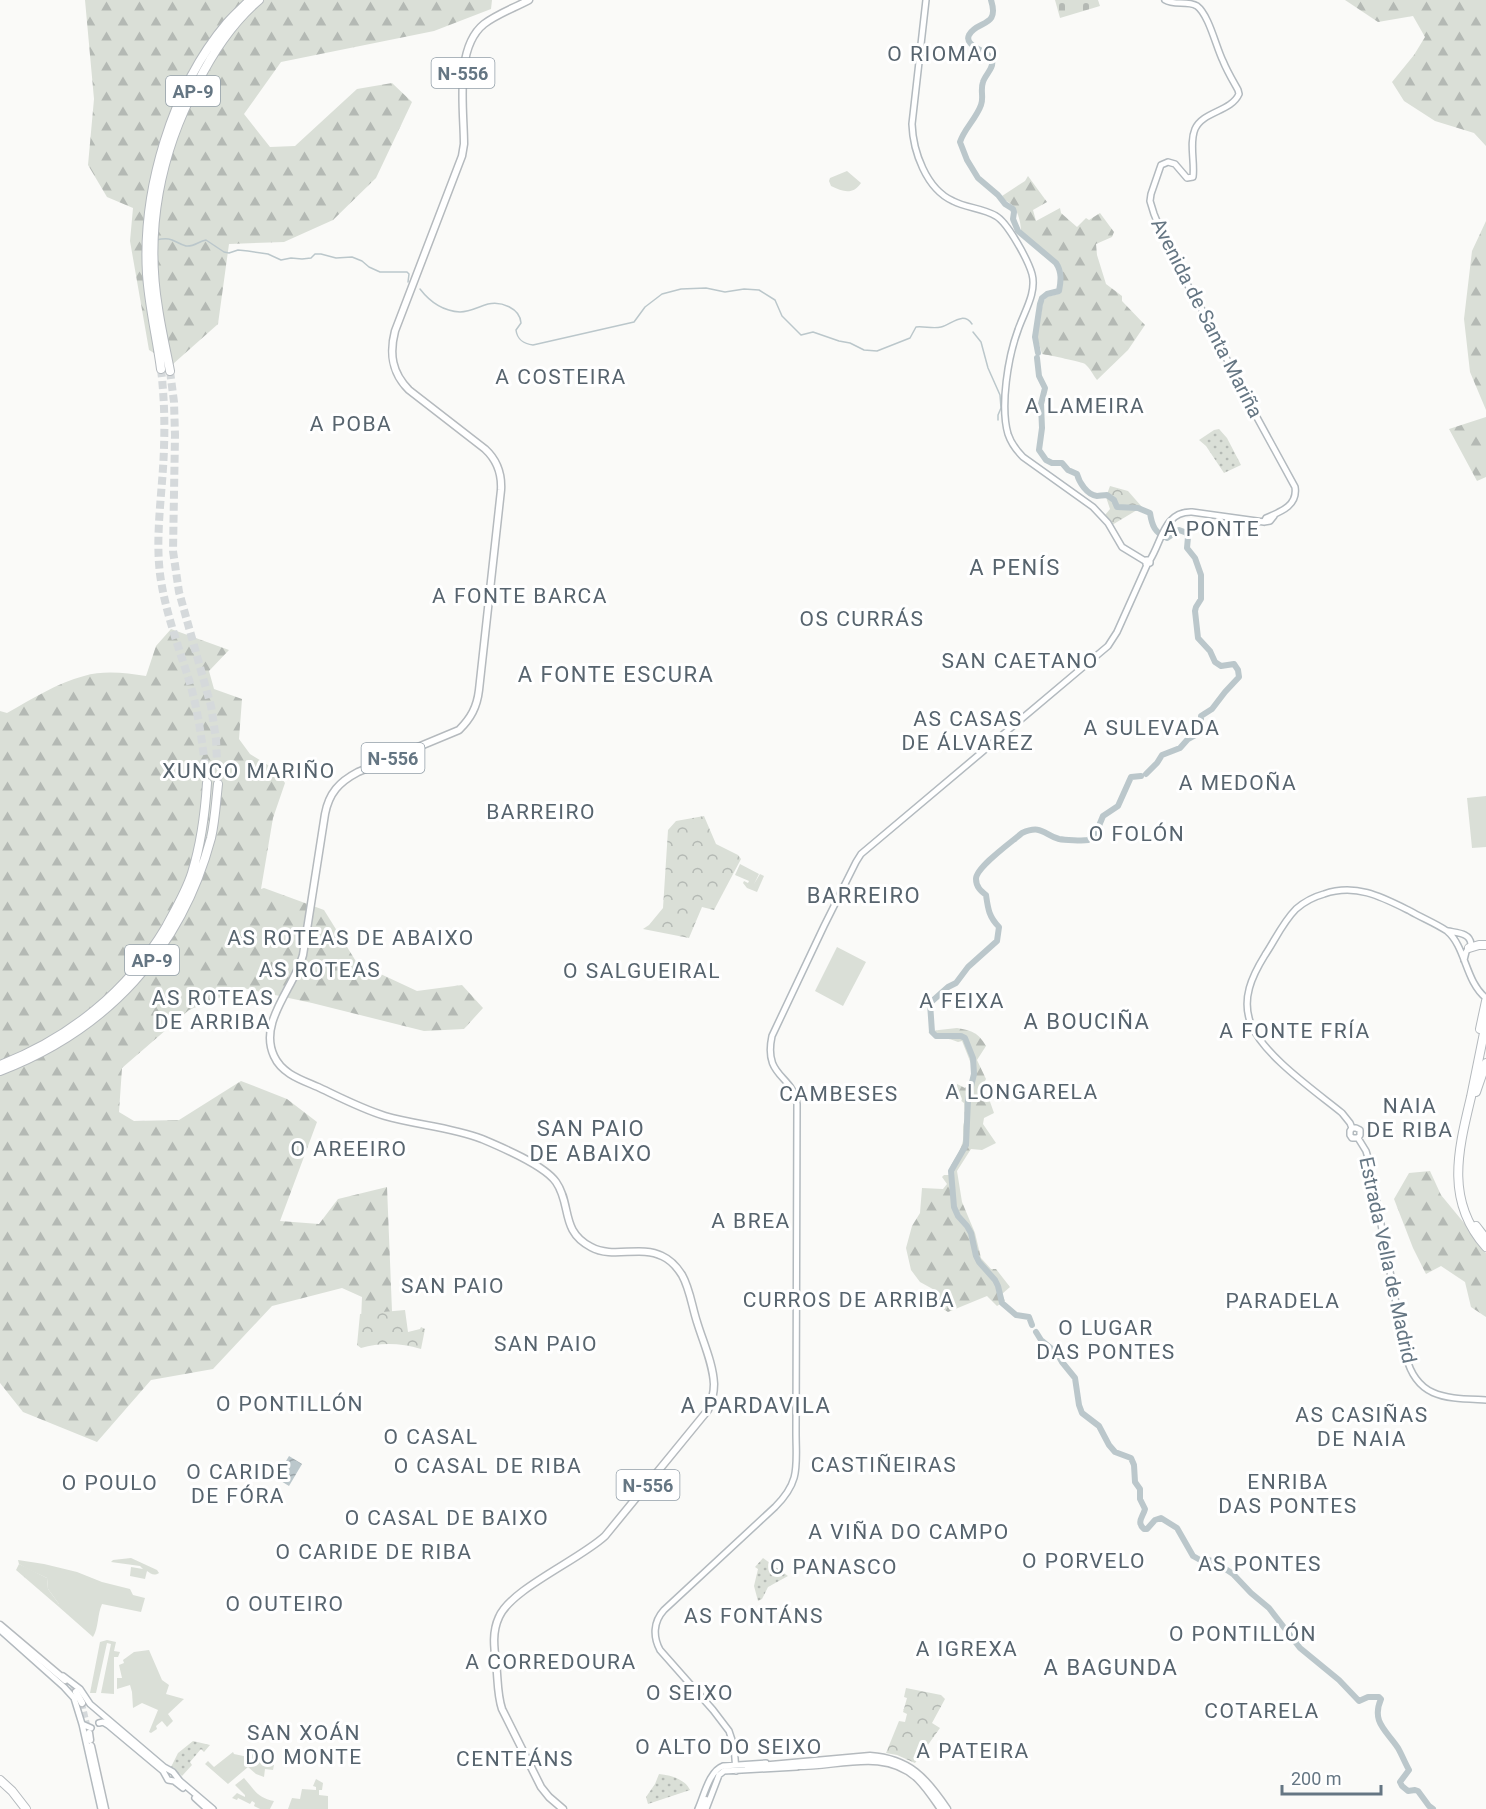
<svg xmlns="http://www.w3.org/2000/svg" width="1486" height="1809" font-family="Roboto,sans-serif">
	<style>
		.grass { fill: #dadfd7 }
		.forest { fill: url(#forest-firs) }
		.cemetery { fill: url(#cemetery-stones) }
		.park { fill: url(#park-crowns) }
		.garden { fill: url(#garden-dots) }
		.water { fill: url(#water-waves) }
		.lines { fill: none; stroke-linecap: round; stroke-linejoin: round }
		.stream { stroke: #bbc7cb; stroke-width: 1.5 }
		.river { stroke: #bbc7cb; stroke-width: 6 }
		.primary-tunnel { stroke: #d5d9db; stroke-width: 6; stroke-dasharray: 6 3; stroke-linecap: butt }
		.motorway-tunnel { stroke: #d5d9db; stroke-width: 8; stroke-dasharray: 8 4; stroke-linecap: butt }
		.secondary-casing { stroke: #b3babf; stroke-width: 8 }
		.primary-casing { stroke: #b5babe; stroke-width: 9 }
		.motorway-casing { stroke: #b4b9bd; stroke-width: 10 }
		.secondary { stroke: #fff; stroke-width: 5 }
		.primary { stroke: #fff; stroke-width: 6 }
		.motorway { stroke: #fff; stroke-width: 8 }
		.labels { text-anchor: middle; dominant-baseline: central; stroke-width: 6; stroke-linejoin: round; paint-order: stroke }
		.shield { fill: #fff; stroke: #939fa8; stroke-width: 1.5 }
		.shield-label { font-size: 18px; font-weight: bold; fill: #657683 }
		.street-label { font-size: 20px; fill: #657683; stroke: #fff }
		.neighbourhood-label { font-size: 21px; letter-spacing: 1.5px; fill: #57646e; stroke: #fff }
		.quarter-label { font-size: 22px; letter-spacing: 1.5px; fill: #57646e; stroke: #fff }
	</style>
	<defs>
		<pattern id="forest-firs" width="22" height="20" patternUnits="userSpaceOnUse" patternTransform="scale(1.5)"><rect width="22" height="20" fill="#dadfd7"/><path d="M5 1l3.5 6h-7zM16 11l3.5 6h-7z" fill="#b4b9b4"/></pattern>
		<pattern id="cemetery-stones" width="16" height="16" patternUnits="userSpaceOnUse" patternTransform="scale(1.5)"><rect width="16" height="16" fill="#dadfd7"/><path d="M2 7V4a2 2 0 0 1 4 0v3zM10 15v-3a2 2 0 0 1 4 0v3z" fill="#b4b9b4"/></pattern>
		<pattern id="park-crowns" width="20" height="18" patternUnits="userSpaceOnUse" patternTransform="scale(1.5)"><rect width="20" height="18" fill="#dadfd7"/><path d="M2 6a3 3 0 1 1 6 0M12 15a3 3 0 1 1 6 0" fill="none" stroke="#b4b9b4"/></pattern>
		<pattern id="garden-dots" width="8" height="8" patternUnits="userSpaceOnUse" patternTransform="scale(1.5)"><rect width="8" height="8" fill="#dadfd7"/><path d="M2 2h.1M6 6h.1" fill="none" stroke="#b4b9b4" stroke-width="1.8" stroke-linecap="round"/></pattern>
		<pattern id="water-waves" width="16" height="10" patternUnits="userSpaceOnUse" patternTransform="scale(1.5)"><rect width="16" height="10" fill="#bbc7cb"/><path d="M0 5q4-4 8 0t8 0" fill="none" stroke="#9ca6aa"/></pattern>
	</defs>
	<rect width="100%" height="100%" fill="#fafaf8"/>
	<!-- grass -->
	<path class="grass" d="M847 171 861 183C853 195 843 192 831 186L829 181 830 178Z
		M1486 796V847L1472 848 1467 798Z
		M740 864 759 874 754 884 760 874 764 876 757 892 747 888 743 883 744 881 748 883 749 881 735 875Z
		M837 947 866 962 843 1006 815 991Z
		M131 1558 157 1570 159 1573C154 1576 151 1574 147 1571L145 1579 130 1576 131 1567 143 1569 140 1566 111 1562 113 1560Z
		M18 1560 44 1564 77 1572 102 1582 130 1589 133 1595 145 1598 141 1612 102 1604C97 1615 99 1627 93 1637L59 1607V1604L48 1589 47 1578C37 1573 28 1570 19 1564Z
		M107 1640 116 1642 114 1651 120 1652 118 1657H114V1694L101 1693 111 1644 107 1643 96 1693H90L100 1642Z
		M149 1650 162 1680 169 1685 166 1694 184 1699 168 1714 173 1721 167 1727 162 1721 156 1726 157 1729 151 1733 149 1732 158 1710 142 1703 133 1708 132 1692 130 1685 117 1689V1678H122L119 1665 124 1663 123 1660 134 1652Z
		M233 1752 234 1754 248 1757 249 1753 254 1754 261 1761 274 1765 273 1770 265 1769 264 1777 256 1774 248 1767 228 1784 205 1764 208 1761 214 1767Z
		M244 1778C254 1789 257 1798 274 1801L270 1809H260L254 1806 255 1803 252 1801 250 1804 238 1798 237 1800 232 1798 237 1793 245 1797V1795L235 1785Z
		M316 1779 323 1783 322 1790H319V1795L328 1796V1809H288L292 1798 300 1799 302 1789 316 1790V1787L313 1786Z"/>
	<!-- forest -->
	<path class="forest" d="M85 0H492L491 9 434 31 281 62 244 114 270 147 295 146 357 89 392 83 412 102 376 178 333 220 284 242 229 244 218 324 173 364 149 350 130 241 133 208 107 197 88 165 94 99Z
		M1345 0H1486V146L1474 133 1435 121 1404 101 1392 82 1414 55 1425 37 1413 16 1378 22Z
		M1028 176 1047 202 1033 210 1036 221 1060 208 1061 213 1077 227 1086 218 1089 220 1100 213 1114 232 1112 237 1096 244 1097 255 1106 284 1122 296V301L1145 325 1128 350 1097 380C1093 375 1090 368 1085 364 1083 362 1048 355 1042 354L1037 337 1043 302 1047 297 1061 293C1061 285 1063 277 1061 269 1059 258 1029 240 1021 231 1021 224 1018 211 1013 206 1009 201 1005 202 1002 196L1025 181Z
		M1486 221V410L1470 372 1464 319 1472 251Z
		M1486 417V477L1477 481 1449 429Z
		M171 629 229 650 209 671 214 689 242 699 239 739 250 754 276 770 285 783 273 818 261 889 264 888 324 910 357 963 417 991 462 985 483 1008 464 1029 424 1031 312 1003 243 988 189 1010 122 1068 119 1112 134 1121 179 1120 241 1081 287 1099 317 1122 280 1221 319 1224 338 1199 387 1187 393 1336 360 1345 362 1297 342 1288 272 1306 213 1369 151 1380 97 1442 23 1412 0 1383V711L7 713C32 699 57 683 84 676 104 670 126 673 146 676L156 646Z
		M957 1028C972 1031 978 1032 986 1046L977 1060 986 1079 980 1090 981 1096H988L994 1113 984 1118 983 1124 996 1143 982 1150 971 1149 957 1171 962 1202 975 1233 981 1258 991 1269H996L1010 1287 1002 1294 1005 1301 997 1306 987 1296 948 1312 935 1304 940 1293 920 1282 911 1270 906 1248 912 1226 920 1213 922 1188 943 1189 947 1184 942 1177 944 1175H949C949 1164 959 1155 962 1144 965 1136 961 1127 965 1120L964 1103 955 1096 957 1084 965 1088 976 1076 962 1041 958 1042C947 1037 939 1039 928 1032L939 1030Z
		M1430 1171 1441 1195 1469 1229 1486 1253V1317L1471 1307 1465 1282 1441 1266 1426 1274 1413 1248 1394 1199 1409 1173Z
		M19 1564 47 1578 48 1589 59 1604V1607L16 1570Z"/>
	<!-- cemetery -->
	<path class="cemetery" d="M1055 0H1098L1100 6 1060 18Z"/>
	<!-- park -->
	<path class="park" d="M1110 486 1128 491 1142 507 1112 525 1105 515 1110 509 1106 497Z
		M704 816 716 844 738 855 741 859 714 910 702 907 689 938 643 929 649 925 663 908 668 830 676 821Z
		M405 1310 408 1332 420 1329 421 1327 425 1329 421 1349C401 1343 381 1342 361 1348L357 1345 360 1314Z
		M906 1688 941 1695 945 1699 932 1723 940 1728 915 1763 897 1755 886 1753 899 1721 905 1722 907 1714 903 1712 907 1698 904 1697Z"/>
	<!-- garden -->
	<path class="garden" d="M1219 429 1227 438 1241 465 1224 473 1206 446 1199 440 1214 430Z
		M763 1558 788 1576 768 1587 762 1599 758 1601 754 1586 758 1569 755 1567Z
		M193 1741 210 1745 204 1752 201 1749 190 1762 192 1765 182 1776 171 1767 178 1753Z
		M659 1774C670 1775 685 1779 690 1790L648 1804 646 1797 655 1784Z"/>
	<!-- water -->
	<path class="water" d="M289 1456 302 1464 289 1486 276 1478Z"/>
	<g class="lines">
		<!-- stream -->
		<path class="stream" d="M156 240C173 236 173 242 186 246 194 247 199 241 206 240L224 252 229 253 238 250 248 251 268 254 281 260 291 258 302 259 311 258 315 254H321L336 258 352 257 362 261 369 267 380 272H407L409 274 408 282
			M420 289C430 302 442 311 460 312 470 312 478 307 488 304 501 301 520 308 521 323L516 330C517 339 524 344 533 345L634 322 645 307 662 294 681 289 706 288 725 292 744 289 759 290 775 300 782 316 801 335 813 332 839 341 850 343 864 350 877 351 910 338 916 327C924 326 933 329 941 327 952 324 963 311 972 324
			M973 332 981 342 988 368 1000 395 1001 408 998 415V420"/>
		<!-- river -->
		<path class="river" d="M991 0C1000 28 977 20 969 35 963 47 991 51 992 61 994 68 985 75 983 82 980 90 984 98 981 105 976 119 964 129 960 142L967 160 978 178 998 195 1005 204 1013 209 1014 212 1013 219 1018 231 1056 263C1062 272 1061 281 1059 291L1047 294 1042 298 1040 304 1035 337 1038 353
			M1037 358 1039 376 1045 388 1041 404 1042 428 1039 450 1046 460 1052 463H1062L1068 470 1077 474C1079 482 1087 495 1097 496 1100 496 1103 495 1107 495L1114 500 1117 507 1138 508 1150 513C1152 526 1155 533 1167 538L1179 530 1187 533 1188 537 1187 548 1195 558 1201 575V599L1196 607 1195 611 1198 638 1210 651 1215 662 1221 666 1234 664 1238 670 1239 677 1225 692 1212 709 1201 716V730L1199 733 1188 739 1180 748 1162 755 1157 763 1146 774
			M1032 1325 1029 1317 1016 1315 1002 1303 998 1286 995 1280 979 1262 976 1256 971 1233 967 1226 958 1216 954 1207 951 1171 966 1145 968 1099 974 1074 973 1058 965 1038 961 1036H936L932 1032 930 1003 948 987 956 983 968 967 997 941 999 927C989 917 988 909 986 895 981 891 976 887 976 879 976 867 1013 841 1022 833 1042 824 1044 835 1059 839 1064 840 1083 841 1088 840L1096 833 1103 816 1118 806 1131 777 1141 776
			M1036 1332 1041 1340 1057 1353 1062 1362 1075 1378 1079 1405 1082 1413 1099 1426 1109 1445 1115 1452 1131 1458 1134 1465 1135 1482 1140 1489V1499L1145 1509C1143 1517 1136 1522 1144 1529H1147L1155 1520 1161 1518 1177 1528 1193 1556 1202 1561 1209 1560 1215 1562 1233 1574 1251 1593 1269 1608 1300 1648 1339 1680 1359 1701 1368 1697H1379L1381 1699C1371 1722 1386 1730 1398 1748 1402 1755 1405 1763 1409 1770L1400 1782 1402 1786 1408 1791 1415 1790 1418 1791 1429 1806 1433 1809"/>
		<!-- primary-tunnel -->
		<path class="primary-tunnel" d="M64 1681 76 1694
			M82 1703 89 1733
			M706 1800 713 1784"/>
		<!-- motorway-tunnel -->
		<path class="motorway-tunnel" d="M161 369C164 395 165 421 164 447 163 489 155 532 160 574 165 611 178 645 189 680 199 713 203 748 207 783
			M170 371 174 402 175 435 173 551 179 592 211 706 216 739 218 784"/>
		<defs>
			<path id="secondary" d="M926 0 912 124C913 151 926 189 953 201 966 208 983 208 996 216 1008 223 1028 260 1032 274 1037 293 1024 312 1018 330 1008 357 1000 406 1008 434 1011 443 1016 450 1023 457L1093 507 1108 523 1122 547 1145 561
				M1165 0C1174 6 1187 0 1197 6 1209 15 1216 47 1223 61 1227 71 1233 81 1238 90L1239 94C1231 112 1203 111 1195 129 1189 143 1195 162 1193 177L1187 178 1175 164 1168 162 1161 165 1151 194 1150 201 1154 214 1173 260 1200 306 1248 401 1295 487C1298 506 1280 512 1266 518L1264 522
				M1150 560H1146V564L1150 563V560C1162 541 1164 511 1192 512L1264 522 1270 521 1274 516
				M1448 931C1458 933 1470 933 1471 944L1466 952 1464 960
				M1486 998C1465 981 1466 947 1447 931 1435 923 1422 918 1410 911 1382 897 1356 883 1324 894 1313 897 1304 902 1296 909 1283 922 1275 940 1265 955 1252 976 1241 999 1251 1024 1263 1055 1315 1091 1342 1113L1350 1123 1352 1128H1356L1360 1130V1135L1358 1138 1366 1151 1369 1161 1406 1356C1417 1400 1448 1398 1486 1400
				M1352 1128 1350 1131V1135L1352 1138H1358
				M0 1630 64 1687 74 1698 82 1724 101 1809
				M63 1676 80 1689 90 1704 164 1767 173 1772 180 1781 213 1809
				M99 1723 103 1722 108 1725 163 1771 168 1780 174 1781 183 1788
				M82 1724 91 1728
				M736 1771 734 1746 729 1731 713 1710 660 1650C653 1637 653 1622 664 1610L775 1507C801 1481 796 1466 796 1432L797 1104C793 1074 763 1078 772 1036L824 926 856 862 861 854 1108 646 1117 632 1147 565
				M195 1798 207 1809
				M698 1809C704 1796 709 1771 723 1766L766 1763
				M706 1809 719 1775 724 1771 797 1767"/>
			<path id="primary" d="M529 0C514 8 497 14 484 24 454 48 464 109 464 144L462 156 395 331C389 354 392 373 409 390L485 449C497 460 502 473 501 490L479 690C477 707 471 718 459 730L358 772C339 782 329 793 325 814L303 955C294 988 258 1022 274 1056 282 1074 302 1080 318 1087 339 1097 362 1109 385 1116 416 1125 451 1127 482 1139 501 1147 544 1165 556 1182 572 1205 560 1231 591 1247 613 1259 640 1245 662 1256 671 1260 677 1267 682 1275 690 1289 692 1307 697 1322 703 1342 713 1363 714 1384 714 1393 712 1401 708 1410L605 1536C579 1560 511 1589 499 1617 492 1632 494 1647 496 1663 498 1678 497 1694 502 1709L541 1787 549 1797 563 1809
				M0 1625 65 1680
				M76 1692 82 1703
				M89 1733 90 1740
				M91 1746 105 1809
				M793 1766C835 1768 884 1746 918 1779 927 1788 934 1799 941 1809
				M748 1767 870 1756C910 1759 926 1778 947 1809
				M702 1809 706 1800"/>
			<path id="motorway" d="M161 369C157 338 149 306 147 274 142 190 172 88 227 23 234 15 242 8 250 0
				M170 371C166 350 161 329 158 308 145 230 160 153 197 84 212 54 233 22 259 0
				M1469 948 1479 945H1486
				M1486 1023C1481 1048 1476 1072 1471 1097 1458 1151 1445 1201 1486 1247
				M1480 1029 1486 1001
				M0 1065C70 1038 128 991 166 927 175 910 186 892 192 873 201 844 205 814 207 783
				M0 1071C107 1030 181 950 211 838 215 821 216 802 218 784
				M1476 1092 1486 1063
				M1476 1226 1486 1239
				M0 1780 12 1791 26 1809"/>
		</defs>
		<!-- secondary casing -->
		<use href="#secondary" class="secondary-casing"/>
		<!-- primary casing -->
		<use href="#primary" class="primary-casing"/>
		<!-- motorway casing -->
		<use href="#motorway" class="motorway-casing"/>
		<!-- secondary -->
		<use href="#secondary" class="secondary"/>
		<!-- primary -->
		<use href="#primary" class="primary"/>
		<!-- motorway -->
		<use href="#motorway" class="motorway"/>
	</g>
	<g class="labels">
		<!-- shield labels -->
		<g class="shield">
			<rect x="431.5" y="58" width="63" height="30" rx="4.5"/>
			<rect x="166" y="76" width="54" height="30" rx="4.5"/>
			<rect x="361.5" y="743" width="63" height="30" rx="4.5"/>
			<rect x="125" y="945" width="54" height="30" rx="4.5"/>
			<rect x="616.5" y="1470" width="63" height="30" rx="4.5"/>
		</g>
		<g class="shield-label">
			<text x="463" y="73">N-556</text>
			<text x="193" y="91">AP-9</text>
			<text x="393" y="758">N-556</text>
			<text x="152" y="960">AP-9</text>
			<text x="648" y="1485">N-556</text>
		</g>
		<!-- street labels -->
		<g class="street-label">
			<text transform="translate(1207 318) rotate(63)">Avenida de Santa Mariña</text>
			<text transform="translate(1388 1260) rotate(78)">Estrada Vella de Madrid</text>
		</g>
		<!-- neighbourhood labels -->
		<g class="neighbourhood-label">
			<text x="943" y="54">O RIOMAO</text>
			<text x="561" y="377">A COSTEIRA</text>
			<text x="1085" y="406">A LAMEIRA</text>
			<text x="351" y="424">A POBA</text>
			<text x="1212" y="529">A PONTE</text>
			<text x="520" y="596">A FONTE BARCA</text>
			<text x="862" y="619">OS CURRÁS</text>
			<text x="1020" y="661">SAN CAETANO</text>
			<text x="968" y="719">AS CASAS<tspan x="968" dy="24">DE ÁLVAREZ</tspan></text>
			<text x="1152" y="728">A SULEVADA</text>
			<text x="249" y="771">XUNCO MARIÑO</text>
			<text x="1238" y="783">A MEDOÑA</text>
			<text x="541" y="812">BARREIRO</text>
			<text x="1137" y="834">O FOLÓN</text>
			<text x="351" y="938">AS ROTEAS DE ABAIXO</text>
			<text x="320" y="970">AS ROTEAS</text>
			<text x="642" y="971">O SALGUEIRAL</text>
			<text x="213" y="998">AS ROTEAS<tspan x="213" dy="24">DE ARRIBA</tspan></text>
			<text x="962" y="1001">A FEIXA</text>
			<text x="1295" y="1031">A FONTE FRÍA</text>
			<text x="1022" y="1092">A LONGARELA</text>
			<text x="839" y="1094">CAMBESES</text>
			<text x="1410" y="1106">NAIA<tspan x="1410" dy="24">DE RIBA</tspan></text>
			<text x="349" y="1149">O AREEIRO</text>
			<text x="751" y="1221">A BREA</text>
			<text x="453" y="1286">SAN PAIO</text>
			<text x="849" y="1300">CURROS DE ARRIBA</text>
			<text x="1283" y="1301">PARADELA</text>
			<text x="1106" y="1328">O LUGAR<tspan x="1106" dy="24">DAS PONTES</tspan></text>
			<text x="546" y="1344">SAN PAIO</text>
			<text x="290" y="1404">O PONTILLÓN</text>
			<text x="1362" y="1415">AS CASIÑAS<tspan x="1362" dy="24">DE NAIA</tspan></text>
			<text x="431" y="1437">O CASAL</text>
			<text x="884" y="1465">CASTIÑEIRAS</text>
			<text x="488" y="1466">O CASAL DE RIBA</text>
			<text x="238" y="1472">O CARIDE<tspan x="238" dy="24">DE FÓRA</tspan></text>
			<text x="1288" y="1482">ENRIBA<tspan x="1288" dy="24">DAS PONTES</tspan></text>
			<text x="110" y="1483">O POULO</text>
			<text x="447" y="1518">O CASAL DE BAIXO</text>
			<text x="909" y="1532">A VIÑA DO CAMPO</text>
			<text x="374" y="1552">O CARIDE DE RIBA</text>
			<text x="1084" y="1561">O PORVELO</text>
			<text x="1260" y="1564">AS PONTES</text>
			<text x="834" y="1567">O PANASCO</text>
			<text x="285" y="1604">O OUTEIRO</text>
			<text x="754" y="1616">AS FONTÁNS</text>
			<text x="1243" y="1634">O PONTILLÓN</text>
			<text x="967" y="1649">A IGREXA</text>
			<text x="551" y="1662">A CORREDOURA</text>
			<text x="690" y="1693">O SEIXO</text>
			<text x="1262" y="1711">COTARELA</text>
			<text x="304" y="1733">SAN XOÁN<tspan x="304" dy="24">DO MONTE</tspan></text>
			<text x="729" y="1747">O ALTO DO SEIXO</text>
			<text x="973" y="1751">A PATEIRA</text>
			<text x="515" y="1759">CENTEÁNS</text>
		</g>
		<!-- quarter labels -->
		<g class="quarter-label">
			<text x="1015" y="567">A PENÍS</text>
			<text x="616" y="674">A FONTE ESCURA</text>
			<text x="864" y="895">BARREIRO</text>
			<text x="1087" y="1021">A BOUCIÑA</text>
			<text x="591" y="1128">SAN PAIO<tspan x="591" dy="25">DE ABAIXO</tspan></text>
			<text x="756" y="1405">A PARDAVILA</text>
			<text x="1111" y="1667">A BAGUNDA</text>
		</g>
	</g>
	<!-- scale -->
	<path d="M1282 1785v9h99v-9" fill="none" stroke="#657683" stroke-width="3"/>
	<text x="1291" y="1785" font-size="18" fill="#657683" stroke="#ffffff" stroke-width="4.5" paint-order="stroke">200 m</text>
</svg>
